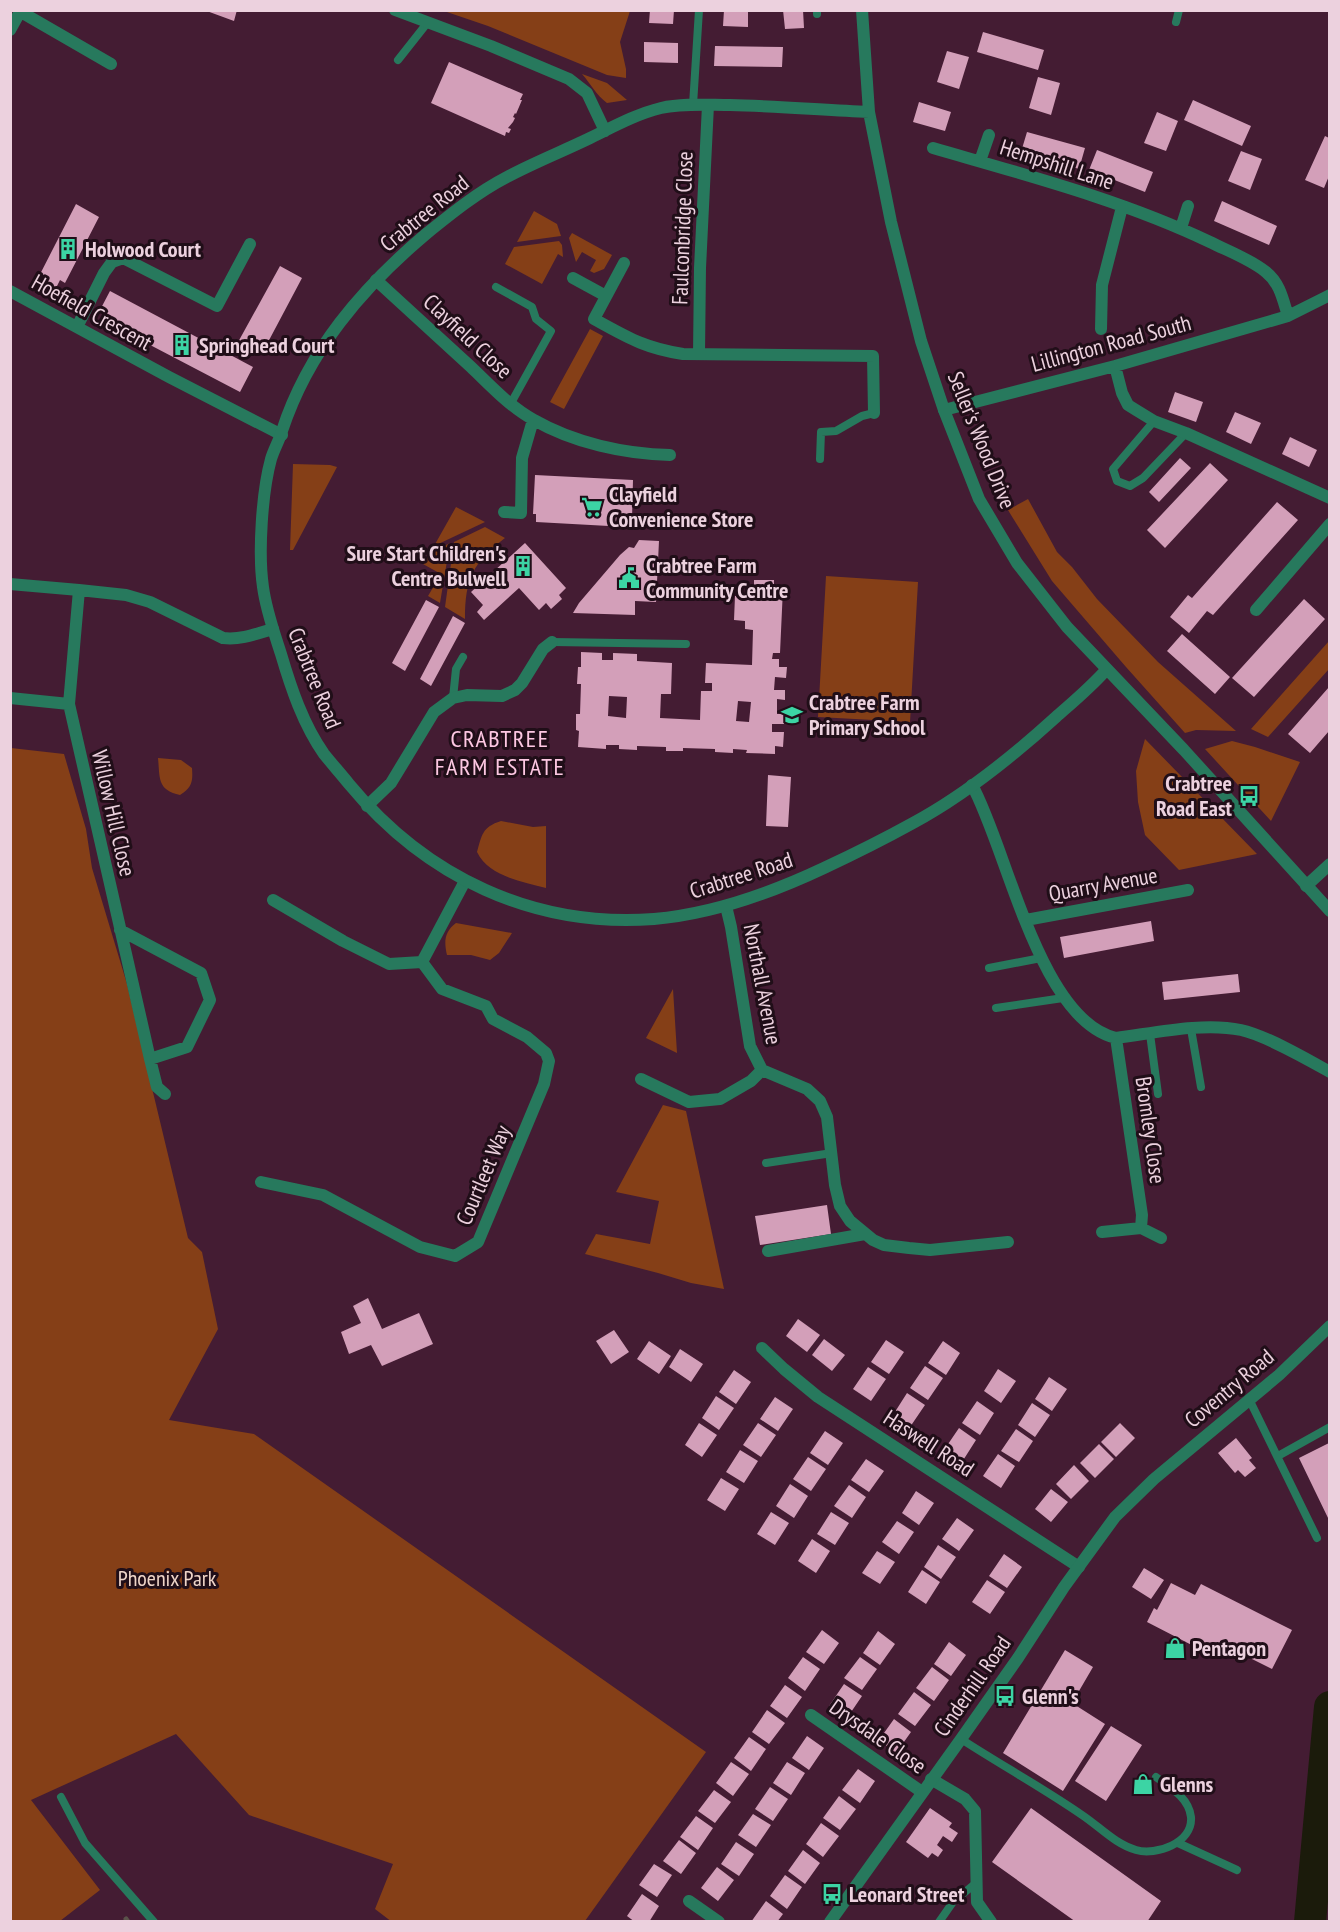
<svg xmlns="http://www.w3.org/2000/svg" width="1340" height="1932" font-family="'PT Sans Narrow',sans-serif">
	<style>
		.green { fill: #853f17 }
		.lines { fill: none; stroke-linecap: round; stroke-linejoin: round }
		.stream { stroke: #5a524a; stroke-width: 5 }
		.river { stroke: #1b1b0b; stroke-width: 32 }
		.building { fill: #d39fb9; fill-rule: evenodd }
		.service { stroke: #27795d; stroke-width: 8 }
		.minor { stroke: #27795d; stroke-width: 12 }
		.tertiary { stroke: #27795d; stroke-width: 12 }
		.labels { text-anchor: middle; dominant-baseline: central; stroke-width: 6; stroke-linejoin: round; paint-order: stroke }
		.street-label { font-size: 22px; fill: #ecd1de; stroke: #200e18 }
		.poi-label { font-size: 22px; font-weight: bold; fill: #ecd1de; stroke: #200e18; text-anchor: start }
		.park-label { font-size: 22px; fill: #efd5c8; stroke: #200e18 }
		.neighbourhood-label { font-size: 24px; letter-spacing: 1.5px; fill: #fdc7e2; stroke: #200e18 }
	</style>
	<rect width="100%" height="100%" fill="#441c33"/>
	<!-- green -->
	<path class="green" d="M444 11H630L620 42 626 69V78L607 75 488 26Z
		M582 74 607 83 627 100 607 103C596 95 591 84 582 74Z
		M534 211 557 224 561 236 517 242Z
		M572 233 612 255 604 269 594 273 590 271 596 260 582 252 576 262 569 238Z
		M559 241 562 245 563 257 558 254 542 284 505 264 514 247Z
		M590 329 603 336 564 409 550 402Z
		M293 464 330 465 337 467 293 550H290Z
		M1028 499 1057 552 1072 567 1097 599 1158 662 1236 731 1196 730 1185 733 1126 667 1052 581 1011 515 1008 510Z
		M456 507 485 522 434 546Z
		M485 527 505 538C473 562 465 579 465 619L445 607 454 542Z
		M450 543 440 603 428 596 441 574 423 564 430 553Z
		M826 576 918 582 910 722 818 717Z
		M1329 641V669L1268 737 1251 729Z
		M1145 739 1257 854 1179 870 1145 835 1138 802 1136 771Z
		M1232 741 1255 747 1300 762 1271 821 1205 749Z
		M11 748 64 754 86 829 92 868 127 984 188 1238 202 1252 218 1329 169 1420 254 1434 706 1752 585 1921 392 1922 375 1909 393 1864 249 1815 176 1734 31 1800 100 1890 60 1921 11 1922Z
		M158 758 181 760 192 768C193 782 192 787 180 795 157 790 160 778 158 758Z
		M501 821 533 827 546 826V888C522 881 489 877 477 852 482 835 482 827 501 821Z
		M456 923 512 933 499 953 490 960 471 955H447C444 942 444 932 456 923Z
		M673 989 677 1053 646 1038Z
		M663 1105 686 1111 724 1289 691 1283 658 1273 585 1254 596 1234 650 1244 659 1201 616 1192Z"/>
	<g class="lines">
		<!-- stream -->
		<path class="stream" d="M126 1919 128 1922"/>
		<!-- river -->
		<path class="river" d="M1310 1922 1330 1707"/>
	</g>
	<!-- building -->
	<path class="building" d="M204 10H237L234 21Z
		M650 10H674L673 24 649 23Z
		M724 10H748V27L723 26Z
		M783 10H803L804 28 785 29Z
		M983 32 1044 50 1038 70 977 52Z
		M644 42 678 43V63L644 62Z
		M715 46 783 47 782 67 714 66Z
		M947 51 969 57 959 89 937 82Z
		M449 62 523 94 520 100H522L516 114 515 113 513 117 515 118 513 122 508 128 511 129 509 133 506 132 505 136 431 103Z
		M1038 77 1060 83 1051 115 1029 108Z
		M1193 100 1251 126 1242 146 1184 120Z
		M919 102 951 112 945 131 913 122Z
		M1157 112 1178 121 1166 151 1144 143Z
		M1027 132 1085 148 1079 169 1021 152Z
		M1325 136 1329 138V176L1324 188 1305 180Z
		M1097 150 1153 172 1145 192 1089 170Z
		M1241 151 1262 159 1250 190 1228 181Z
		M1222 201 1277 226 1269 245 1214 221Z
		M76 204 99 217 65 283 60 280 53 294 35 284Z
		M280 266 302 278 267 344 263 342 256 355 237 344Z
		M110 291 253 367 240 392 110 324 114 317 100 310Z
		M1175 392 1203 402 1196 422 1168 412Z
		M1235 412 1261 423 1251 444 1226 432Z
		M1290 437 1317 450 1309 467 1282 454Z
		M1180 458 1191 468 1159 502 1149 492Z
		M1210 463 1228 480 1165 548 1147 530Z
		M535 475 633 480 632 519H627V527L536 522V514H533Z
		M1277 502 1298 520 1213 615 1207 611 1189 633 1170 617 1188 595 1192 598Z
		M639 540 659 541 656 602 635 601V615L573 613 579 603 620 555 629 547 634 548Z
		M525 543 566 588 559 595 562 599 551 609 546 603 539 610 519 588 484 620 477 612 483 605 471 592Z
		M754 580H774V588H783L780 653H773L772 659H779V667H787L786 678 775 677 774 690H785V700L777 699V714H784V724H772V732H784L783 747 775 746V754L746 753 747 750 733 749V753L715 752V749L683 748V751H666V747L637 746V750L619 749V745H606V749L578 747 579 731 576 730V714H580L581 684H577L578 667H581V652L602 653V660H613V653L637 654V661L672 663 671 694H661L660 718 700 720 701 691H712V683H705L706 663 752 665 753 630 745 629V621L734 620 735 596H746V587L754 588ZM609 696 627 697 626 718 608 716ZM738 701 751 702 749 722 736 721Z
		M1304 599 1325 619 1254 697 1232 678Z
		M426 600 439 607 405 671 392 663Z
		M453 616 465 623 431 686 420 679Z
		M1182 634 1230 677 1215 694 1167 651Z
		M1329 687V731L1310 753 1288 734Z
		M768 775 791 777 788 827 766 826Z
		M1151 921 1154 941 1064 958 1060 937Z
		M1238 974 1240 992 1164 1000 1162 982Z
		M827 1205 831 1234 760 1245 755 1216Z
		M368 1298 382 1329 419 1313 433 1344 382 1366 371 1345 349 1354 341 1332 361 1323 353 1306Z
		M798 1319 820 1335 807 1352 786 1336Z
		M614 1330 629 1352 611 1364 596 1341Z
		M824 1339 845 1355 832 1371 812 1355Z
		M886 1340 904 1352 889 1374 871 1362Z
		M649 1341 671 1356 659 1374 637 1359Z
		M943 1341 960 1353 946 1375 928 1363Z
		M680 1349 703 1364 691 1382 669 1367Z
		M925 1366 943 1378 928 1400 910 1388Z
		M868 1367 886 1379 871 1401 853 1389Z
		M998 1369 1016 1381 1001 1403 984 1391Z
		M734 1370 751 1382 736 1404 719 1392Z
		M1049 1377 1067 1389 1052 1411 1035 1399Z
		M907 1393 925 1405 910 1427 893 1415Z
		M716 1396 734 1408 719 1430 702 1418Z
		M775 1397 793 1409 778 1431 760 1419Z
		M977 1401 994 1413 980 1435 962 1423Z
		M1032 1403 1050 1415 1035 1437 1018 1425Z
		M699 1423 717 1435 702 1457 685 1445Z
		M758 1423 776 1435 761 1457 743 1445Z
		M1120 1423 1135 1438 1116 1457 1101 1442Z
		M959 1428 976 1440 962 1462 944 1450Z
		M1016 1429 1033 1441 1019 1462 1001 1451Z
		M825 1431 843 1443 828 1465 810 1453Z
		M1236 1438 1252 1458 1249 1460 1256 1468 1245 1477 1238 1470 1235 1473 1218 1453Z
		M1329 1443V1520L1299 1458Z
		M1099 1444 1114 1459 1095 1478 1080 1463Z
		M740 1450 758 1461 744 1483 726 1472Z
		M998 1454 1015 1466 1001 1488 983 1476Z
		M808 1457 826 1469 811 1491 793 1479Z
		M866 1459 884 1471 869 1492 851 1480Z
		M1074 1465 1089 1481 1071 1499 1056 1484Z
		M721 1478 739 1489 725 1511 707 1500Z
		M790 1484 808 1496 794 1518 776 1506Z
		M849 1485 866 1497 852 1518 834 1506Z
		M1051 1489 1068 1502 1051 1522 1035 1509Z
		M916 1491 934 1503 919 1525 902 1513Z
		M771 1512 789 1523 775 1545 757 1534Z
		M831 1512 849 1523 835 1545 817 1534Z
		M957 1518 974 1530 959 1551 942 1539Z
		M897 1521 914 1532 899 1554 882 1542Z
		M812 1539 830 1551 816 1573 798 1561Z
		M938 1545 956 1557 941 1579 924 1567Z
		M877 1551 895 1562 880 1584 862 1573Z
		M1004 1554 1022 1567 1007 1588 989 1576Z
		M1144 1568 1164 1580 1151 1599 1132 1587Z
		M922 1570 940 1582 926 1604 908 1592Z
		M987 1580 1005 1592 990 1614 972 1602Z
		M1171 1583 1195 1595 1201 1584 1292 1630 1272 1669 1220 1643 1213 1656 1147 1622 1154 1608 1157 1610Z
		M822 1630 839 1643 824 1664 806 1652Z
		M878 1631 895 1644 880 1665 863 1653Z
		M949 1642 966 1655 951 1676 934 1664Z
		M1065 1650 1093 1667 1072 1703 1105 1724 1063 1791 1003 1753Z
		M803 1657 820 1669 805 1691 788 1678Z
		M860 1657 877 1669 862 1690 844 1678Z
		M932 1667 949 1680 934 1701 916 1688Z
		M844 1684 862 1696 847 1718 829 1706Z
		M785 1685 802 1697 787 1718 770 1706Z
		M914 1692 931 1705 915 1726 898 1714Z
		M767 1710 785 1723 769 1744 752 1732Z
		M894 1719 911 1732 896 1753 879 1740Z
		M1111 1726 1142 1745 1106 1801 1075 1781Z
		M807 1736 824 1748 809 1770 792 1758Z
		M749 1737 766 1749 751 1771 734 1758Z
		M731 1762 749 1774 733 1796 716 1783Z
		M787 1762 805 1773 791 1795 773 1783Z
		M858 1769 875 1781 860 1803 842 1790Z
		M770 1787 788 1799 773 1821 755 1809Z
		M714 1790 731 1802 715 1823 698 1811Z
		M839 1796 856 1809 840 1830 823 1818Z
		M930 1808 952 1823 949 1827 958 1833 952 1842 943 1836 937 1845 943 1850 938 1857 932 1853 928 1858 906 1842Z
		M1031 1808 1161 1901 1147 1922H1076L992 1862Z
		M753 1814 771 1825 756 1847 738 1835Z
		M696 1816 713 1828 698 1850 680 1837Z
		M821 1823 839 1836 823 1857 806 1844Z
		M679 1840 696 1853 681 1874 663 1861Z
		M736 1842 754 1854 739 1876 721 1864Z
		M803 1850 820 1863 805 1884 788 1871Z
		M654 1864 672 1875 657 1897 639 1885Z
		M717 1867 734 1880 718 1901 701 1888Z
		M785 1875 802 1887 787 1909 770 1896Z
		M642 1894 659 1906 649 1922H635L627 1916Z
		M766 1901 783 1914 777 1922H751Z"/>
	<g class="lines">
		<!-- service -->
		<path class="service" d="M817 10V14
			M1176 22 1179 10
			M398 60 428 22
			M693 105 699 10
			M496 287 532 307 536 319 551 331 511 403
			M1154 421 1113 469 1117 481 1130 486 1143 478 1186 433
			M820 459 821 432 836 431 862 416 874 413
			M552 642 686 644
			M453 698 456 669 463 657
			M989 968 1041 958
			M996 1008 1063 998
			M1191 1029 1201 1087
			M1150 1034 1158 1094
			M766 1163 832 1153
			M1249 1399 1317 1538
			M1278 1456 1330 1427
			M961 1739C1001 1765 1043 1788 1082 1815 1100 1827 1115 1844 1136 1850 1156 1856 1193 1843 1191 1817 1189 1798 1170 1787 1156 1777
			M61 1797 85 1843 154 1922
			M1178 1843 1237 1870
			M939 1922 953 1902 976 1883"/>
		<!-- minor -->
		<path class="minor" d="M21 12 111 64
			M10 30 21 10
			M933 148C1026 175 1122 200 1210 242 1228 251 1250 259 1266 272 1280 283 1283 300 1288 316
			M980 161 989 135
			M1181 228 1188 206
			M624 263 594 319C627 337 644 348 683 354L873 356 874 413
			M573 278 606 296
			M376 280C408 309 439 338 471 367 490 385 510 407 534 420 574 443 625 454 670 455
			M10 291 169 377 282 435
			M77 327 104 273 112 262 123 258 217 306 250 244
			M1101 329 1102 285 1122 207
			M699 354 700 268 708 105
			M1115 366 1122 393 1128 405 1136 410 1154 421 1186 433 1330 498
			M944 410 1115 366 1288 316 1330 295
			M504 512 521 513 522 458 533 420
			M10 584 79 590
			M1256 610 1330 524
			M10 698 69 704 79 590 126 595 150 602 223 638C241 640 256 634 273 629
			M69 704 150 1059 157 1087 165 1094
			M972 785C1007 848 1039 1020 1116 1038 1155 1033 1203 1022 1241 1030 1265 1035 1307 1059 1330 1072
			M367 806 391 783 434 712 453 698 467 695 502 696 515 690 522 683 543 649 552 642
			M1306 886 1330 864
			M273 900 343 941 389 964 422 962 465 881
			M726 906 731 927 750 1046 762 1070 807 1089 820 1101 827 1117 835 1185 840 1206 850 1221 873 1240 884 1245 909 1248 930 1250 1008 1242
			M1026 920 1188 890
			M120 930 201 973 210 1000 187 1047 150 1059
			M1116 1038 1142 1215 1141 1228 1161 1238
			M641 1079 689 1102 720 1099 751 1081 762 1070
			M261 1182 323 1195 420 1247 455 1256 478 1242 544 1084 549 1061 546 1053 527 1037 493 1019 486 1006 442 989 422 962
			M1102 1232 1141 1228
			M768 1251 865 1234
			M762 1348 784 1369 818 1397 1079 1567
			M811 1715 922 1792
			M931 1779 965 1799 975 1811 977 1902 991 1922
			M689 1901 719 1922"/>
		<!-- tertiary -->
		<path class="tertiary" d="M395 10 491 46 569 79 587 93 605 131
			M862 10 869 112 891 222 921 341 944 410 979 499 1017 563 1067 627 1184 750 1330 911
			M869 112C823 110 777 106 730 105 708 105 683 103 661 108 636 114 611 128 588 139 561 152 533 163 507 177 478 192 452 213 426 234 362 288 308 351 282 431 279 441 274 449 271 459 262 492 258 553 263 587 266 610 274 632 281 654 291 688 303 724 324 754 332 764 341 774 349 784 426 877 533 928 654 919 713 914 771 893 824 868 854 854 884 839 913 823 965 795 1012 757 1056 717 1073 702 1091 687 1106 670
			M830 1922 961 1739 1018 1658 1064 1587 1115 1517 1154 1479 1279 1375 1330 1326"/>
	</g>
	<!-- icons -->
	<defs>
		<symbol id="building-bare" viewBox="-9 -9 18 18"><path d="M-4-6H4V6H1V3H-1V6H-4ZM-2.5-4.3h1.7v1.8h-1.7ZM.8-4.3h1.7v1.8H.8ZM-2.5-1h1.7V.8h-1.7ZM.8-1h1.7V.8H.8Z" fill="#3cd4a4" stroke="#200e18" stroke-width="2.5" paint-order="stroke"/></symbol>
		<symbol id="supermarket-bare" viewBox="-9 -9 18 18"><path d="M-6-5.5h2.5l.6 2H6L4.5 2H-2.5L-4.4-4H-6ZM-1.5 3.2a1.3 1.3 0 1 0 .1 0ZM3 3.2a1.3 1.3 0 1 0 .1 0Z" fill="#3cd4a4" stroke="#200e18" stroke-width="2.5" paint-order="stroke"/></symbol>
		<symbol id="civic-bare" viewBox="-9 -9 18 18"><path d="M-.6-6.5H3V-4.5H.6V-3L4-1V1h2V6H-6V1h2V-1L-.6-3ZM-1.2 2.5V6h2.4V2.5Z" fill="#3cd4a4" stroke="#200e18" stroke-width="2.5" paint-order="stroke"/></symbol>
		<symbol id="school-bare" viewBox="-9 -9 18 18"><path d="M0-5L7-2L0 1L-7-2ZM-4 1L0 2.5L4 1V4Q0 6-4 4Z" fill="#3cd4a4" stroke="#200e18" stroke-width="2.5" paint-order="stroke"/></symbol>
		<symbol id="bus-bare" viewBox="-9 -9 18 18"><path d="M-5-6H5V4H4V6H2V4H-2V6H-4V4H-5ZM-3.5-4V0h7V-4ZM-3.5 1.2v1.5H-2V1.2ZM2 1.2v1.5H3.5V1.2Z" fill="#3cd4a4" stroke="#200e18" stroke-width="2.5" paint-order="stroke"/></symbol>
		<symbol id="shop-bare" viewBox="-9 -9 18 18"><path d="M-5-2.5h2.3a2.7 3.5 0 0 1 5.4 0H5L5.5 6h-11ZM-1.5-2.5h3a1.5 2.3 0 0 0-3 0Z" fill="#3cd4a4" stroke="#200e18" stroke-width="2.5" paint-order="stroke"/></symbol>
	</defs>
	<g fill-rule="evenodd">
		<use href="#building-bare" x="53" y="234" width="30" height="30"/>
		<use href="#building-bare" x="167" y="330" width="30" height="30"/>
		<use href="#supermarket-bare" x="577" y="492" width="30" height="30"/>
		<use href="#building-bare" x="508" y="551" width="30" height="30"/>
		<use href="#civic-bare" x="614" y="563" width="30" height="30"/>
		<use href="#school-bare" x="777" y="700" width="30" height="30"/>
		<use href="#bus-bare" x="1234" y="781" width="30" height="30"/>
		<use href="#shop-bare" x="1160" y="1633" width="30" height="30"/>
		<use href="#bus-bare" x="990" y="1681" width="30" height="30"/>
		<use href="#shop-bare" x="1128" y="1769" width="30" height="30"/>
		<use href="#bus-bare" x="817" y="1879" width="30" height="30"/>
	</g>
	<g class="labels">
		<!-- street labels -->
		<g class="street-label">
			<text transform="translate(1057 164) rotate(18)">Hempshill Lane</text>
			<text transform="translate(424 213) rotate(-39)">Crabtree Road</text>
			<text transform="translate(682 228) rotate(-88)">Faulconbridge Close</text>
			<text transform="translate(92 312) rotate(29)">Hoefield Crescent</text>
			<text transform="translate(468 336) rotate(43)">Clayfield Close</text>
			<text transform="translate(1111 343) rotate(-15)">Lillington Road South</text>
			<text transform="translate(982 440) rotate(68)">Seller's Wood Drive</text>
			<text transform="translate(315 678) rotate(68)">Crabtree Road</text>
			<text transform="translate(114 813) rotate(77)">Willow Hill Close</text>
			<text transform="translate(741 875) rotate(-18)">Crabtree Road</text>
			<text transform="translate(1103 884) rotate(-10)">Quarry Avenue</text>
			<text transform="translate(763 984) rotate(79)">Northall Avenue</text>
			<text transform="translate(1151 1130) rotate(82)">Bromley Close</text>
			<text transform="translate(483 1175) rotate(-67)">Courtleet Way</text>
			<text transform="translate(1229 1388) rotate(-40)">Coventry Road</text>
			<text transform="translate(929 1443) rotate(33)">Haswell Road</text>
			<text transform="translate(972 1686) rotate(-55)">Cinderhill Road</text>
			<text transform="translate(878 1736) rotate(35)">Drysdale Close</text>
		</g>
		<!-- poi labels -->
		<g class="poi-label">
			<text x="85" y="249">Holwood Court</text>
			<text x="199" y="345">Springhead Court</text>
			<text x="609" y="494">Clayfield<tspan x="609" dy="25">Convenience Store</tspan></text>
			<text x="506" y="553" text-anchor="end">Sure Start Children's<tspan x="506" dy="25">Centre Bulwell</tspan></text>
			<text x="646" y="565">Crabtree Farm<tspan x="646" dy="25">Community Centre</tspan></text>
			<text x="809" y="702">Crabtree Farm<tspan x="809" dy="25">Primary School</tspan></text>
			<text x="1232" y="783" text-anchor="end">Crabtree<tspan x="1232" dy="25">Road East</tspan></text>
			<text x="1192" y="1648">Pentagon</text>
			<text x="1022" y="1696">Glenn's</text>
			<text x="1160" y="1784">Glenns</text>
			<text x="849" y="1894">Leonard Street</text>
		</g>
		<!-- park labels -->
		<g class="park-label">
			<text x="167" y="1578">Phoenix Park</text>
		</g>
		<!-- neighbourhood labels -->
		<g class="neighbourhood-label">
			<text x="500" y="738">CRABTREE<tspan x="500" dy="28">FARM ESTATE</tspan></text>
		</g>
	</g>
	<!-- border -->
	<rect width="1340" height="1932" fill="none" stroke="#ecd1de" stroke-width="24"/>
</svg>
